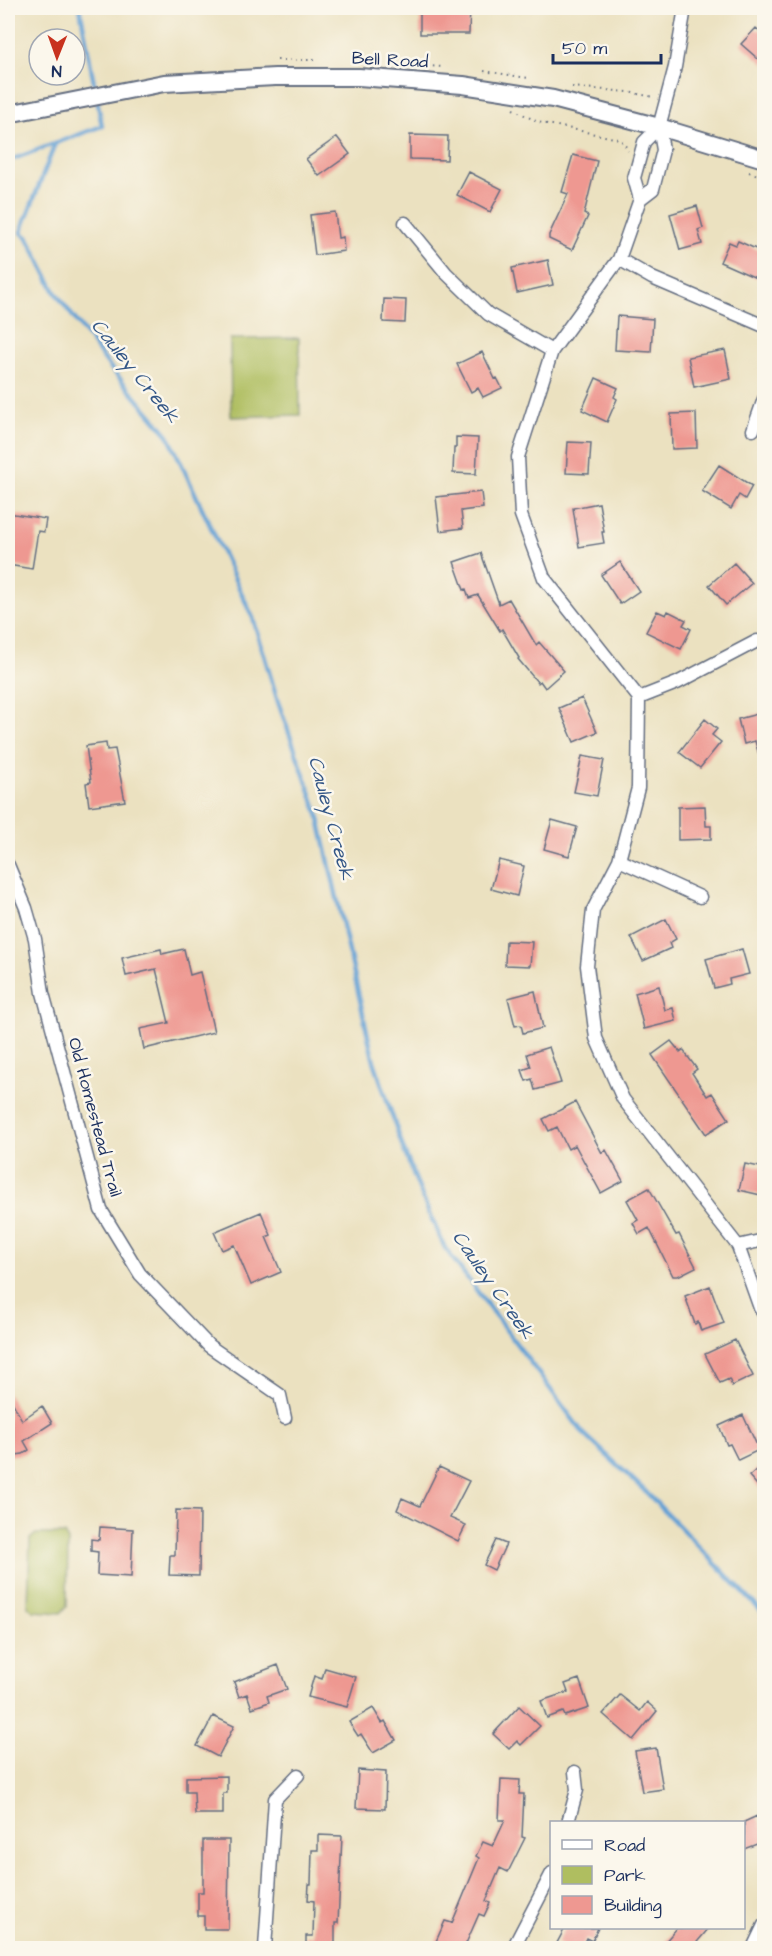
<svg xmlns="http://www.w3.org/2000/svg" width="772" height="1956" font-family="'Architects Daughter',sans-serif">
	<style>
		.green { fill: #afbe60; stroke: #65765f; stroke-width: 1.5 }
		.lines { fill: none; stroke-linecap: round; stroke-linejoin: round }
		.stream { stroke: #62a0d4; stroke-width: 4.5 }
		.building { fill: #ee9891 }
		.street-casing { stroke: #646d80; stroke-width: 15 }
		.secondary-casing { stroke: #646d80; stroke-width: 20 }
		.path { stroke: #646d80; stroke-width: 2; stroke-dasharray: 1.5 4.5; stroke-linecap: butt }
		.street { stroke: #fff; stroke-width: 12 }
		.secondary { stroke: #fff; stroke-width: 16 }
		.labels { text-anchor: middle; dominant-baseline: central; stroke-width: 5; stroke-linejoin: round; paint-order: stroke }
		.street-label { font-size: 18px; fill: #1b2f5e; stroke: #fbf7ec }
		.water-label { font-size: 20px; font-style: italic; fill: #345787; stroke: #fbf7ec }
	</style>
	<rect width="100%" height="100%" fill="#fbf7ec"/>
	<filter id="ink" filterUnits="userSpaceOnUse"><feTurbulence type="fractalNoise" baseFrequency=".0167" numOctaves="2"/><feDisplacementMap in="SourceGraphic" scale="12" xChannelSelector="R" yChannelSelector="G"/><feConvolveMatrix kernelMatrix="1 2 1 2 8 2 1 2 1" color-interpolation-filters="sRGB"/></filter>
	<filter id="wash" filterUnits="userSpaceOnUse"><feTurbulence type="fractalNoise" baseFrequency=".008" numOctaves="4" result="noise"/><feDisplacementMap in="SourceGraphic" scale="24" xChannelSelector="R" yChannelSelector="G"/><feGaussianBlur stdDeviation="1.35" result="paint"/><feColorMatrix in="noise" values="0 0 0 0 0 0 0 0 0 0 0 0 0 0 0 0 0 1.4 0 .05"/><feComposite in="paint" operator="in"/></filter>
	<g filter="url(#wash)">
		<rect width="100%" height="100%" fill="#ebe1c0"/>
		<!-- green -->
		<path class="green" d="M299 338 300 415 231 417 230 339Z
			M36 1534H64L68 1541 67 1606 61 1613 33 1611 28 1606 30 1539Z"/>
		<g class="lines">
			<!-- stream -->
			<path class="stream" d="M55 144 21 232 28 238 55 292 110 367 168 435 253 618 278 702 318 814 373 1058 403 1148 426 1206 445 1248 583 1433 645 1491 764 1614
				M8 161 102 126 80 8"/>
		</g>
		<g id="blocks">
			<!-- building -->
			<path class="building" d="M420 8H470L469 34H420Z
				M765 25V65L741 44 756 28 759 31Z
				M410 135 448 136 447 160 410 159Z
				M337 137 350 154 319 176 306 159Z
				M573 155 597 161 584 214 588 216 572 250 549 239V235L568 194 562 192Z
				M469 172 502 189 490 212 457 195Z
				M697 206 703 228 698 230 702 244 680 250 670 214Z
				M335 212 338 238 343 237 344 251 315 255 310 215Z
				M738 241 765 253V259L756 278 720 262 729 242 736 245Z
				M548 260 553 285 517 293 512 268Z
				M384 299 406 300 405 323 383 322Z
				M617 316 653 319 651 352 615 350Z
				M725 350 731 379 694 387 688 357Z
				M482 352 495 379 497 378 502 388 483 397 478 388 471 392 457 364Z
				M596 378 618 388 614 397 617 399 607 422 582 410Z
				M696 413 697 448 672 449 671 414Z
				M456 437 478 438 476 474 453 473 454 448H456Z
				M568 442 591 443 589 474 566 473Z
				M719 465 752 486 745 499 739 495 731 509 702 491Z
				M481 492 483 508 461 511 463 528 440 531 436 497Z
				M599 503 604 532H602L604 543 579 547 573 508Z
				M8 513 46 519 44 532 38 531 32 569 8 565Z
				M481 553 499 604 509 599 536 645 539 642 564 671 545 688 540 681 538 683 518 659 519 658 502 629 500 631 478 595 469 598 466 589 464 590 454 562Z
				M620 562 639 591 620 604 601 575Z
				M734 563 752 583 726 605 709 585Z
				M657 611 666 615 668 611 686 620 683 625 691 629 681 649 646 632Z
				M582 698 597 732 574 742 559 708Z
				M765 712V762H761L755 741 744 744 738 719Z
				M705 719 717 729 712 735 721 742 700 768 679 752Z
				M106 743 107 750 115 749 125 801 89 806 86 783 91 782 86 746Z
				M582 756 604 760 597 796 574 792Z
				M705 806 706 826H711V839L678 840V807Z
				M552 820 577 827 569 856 544 849Z
				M499 860 524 866 517 896 491 889Z
				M666 919 676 939 669 943 671 948 643 961 631 937Z
				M506 941 532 942 530 966 505 965Z
				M161 949 162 954 184 949 190 975 200 972 214 1032 144 1049 140 1029 169 1023 156 969 126 976 122 958Z
				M742 949 749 974 729 979 730 984 714 988 706 959Z
				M659 986 665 1010 673 1008 676 1021 644 1029 635 993Z
				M535 991 543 1028 523 1033 521 1025 515 1026 508 998Z
				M671 1041 680 1052 683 1050 697 1069 692 1073 707 1096 712 1093 729 1119 706 1134 652 1055Z
				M549 1047 561 1083 535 1090 532 1079 526 1081 522 1070 531 1067 527 1054Z
				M575 1102 602 1153 606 1150 623 1181 601 1193 575 1145 568 1149 557 1127 549 1131 543 1119Z
				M745 1164 765 1168V1196L739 1190Z
				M649 1188 676 1235 679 1234 696 1267 678 1276H673L649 1228 639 1234 633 1223 638 1220 627 1200Z
				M261 1212 271 1235 266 1237 281 1272 251 1285 234 1245 222 1250 214 1232Z
				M710 1286 724 1323 701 1331 698 1322 695 1324 685 1296Z
				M735 1340 753 1376 732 1386 729 1379 720 1383 705 1354Z
				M8 1394 22 1420 42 1406 52 1423 24 1441 29 1450 23 1454 8 1456Z
				M743 1415 759 1450 738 1460 730 1444 727 1445 719 1426Z
				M765 1462V1494L749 1476Z
				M439 1467 469 1481 450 1518 466 1525 458 1541 397 1510 402 1498 420 1506Z
				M176 1510 200 1511 199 1576 169 1575 170 1555H175Z
				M100 1527 133 1529 131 1577 97 1575 98 1552 91 1551V1539L99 1540Z
				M496 1540 506 1544 494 1570 484 1565Z
				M278 1665 287 1689 267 1696 269 1702 252 1708 247 1694 239 1697 234 1682Z
				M325 1668 356 1677 347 1707 308 1697 314 1676 322 1679Z
				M579 1679 589 1708 565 1716 563 1712 547 1718 541 1701 568 1692 565 1684Z
				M620 1695 640 1711 647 1702 657 1711 633 1740 603 1714Z
				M519 1706 540 1726 521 1745 517 1741 509 1749 493 1734Z
				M373 1708 382 1723 385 1721 396 1740 373 1753 361 1734 358 1736 349 1722Z
				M213 1716 234 1726 218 1757 197 1746Z
				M656 1748 663 1789 642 1792 635 1751Z
				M358 1770 386 1772 385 1809 356 1808Z
				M227 1776V1793H223V1814H195L194 1792H186V1777Z
				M501 1779 520 1780 519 1794H524L522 1837 525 1838 508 1872 500 1868 486 1901 490 1903 484 1916 479 1914 464 1948H441L434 1946 445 1921 452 1923 479 1858 476 1856 483 1842 493 1846 505 1820H499Z
				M757 1816 765 1835V1841L744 1849V1822Z
				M318 1835 342 1836 338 1923H335V1948H306V1936H313L314 1901 308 1900 309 1884H311L312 1850H318Z
				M203 1840H229L228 1929H204V1916H198V1892H203Z
				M565 1928H598L592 1941 586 1938 581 1948H568L557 1943Z
				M677 1928H709L692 1948H673L665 1942Z"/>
		</g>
	</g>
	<g filter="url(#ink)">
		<use href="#blocks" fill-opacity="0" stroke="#646d80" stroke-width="1.5"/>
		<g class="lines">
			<defs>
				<path id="street" d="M685 8 675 67 659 127 663 150 653 189 640 199 619 259 552 351 518 457 521 515 544 578 639 698 638 788 619 860 593 910 587 966 596 1038 623 1099 738 1246 760 1308 764 1314
					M640 199 634 178 644 142 659 127
					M405 223 446 273 488 314 552 351
					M619 259 652 278 764 326
					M753 430 764 399
					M639 698 677 683 757 641
					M619 860 700 897
					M8 865 26 908 35 939 43 993 101 1210 140 1274 209 1346 280 1395 285 1418
					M738 1246 764 1240
					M568 1822 577 1790 575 1772
					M265 1948 275 1799 298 1775
					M513 1948 552 1873
					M753 1948 764 1925"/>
				<path id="secondary" d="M8 114 164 83 275 77H359L463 85 553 99 659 127 764 159"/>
			</defs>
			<!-- street casing -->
			<use href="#street" class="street-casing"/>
			<!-- secondary casing -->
			<use href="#secondary" class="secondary-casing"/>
			<!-- path -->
			<path class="path" d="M277 60H316
				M391 63 442 67
				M484 71 528 78
				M572 87 628 92 653 97
				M513 109 538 122 619 139 624 143 628 151
				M749 172 764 177"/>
			<!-- street -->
			<use href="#street" class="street"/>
			<!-- secondary -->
			<use href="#secondary" class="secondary"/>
		</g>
	</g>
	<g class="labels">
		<!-- street labels -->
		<g class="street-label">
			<text transform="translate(390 60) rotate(3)">Bell Road</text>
			<text transform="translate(95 1117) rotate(75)">Old Homestead Trail</text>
		</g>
		<!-- water labels -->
		<g class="water-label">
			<text transform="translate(135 371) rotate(51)">Cauley Creek</text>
			<text transform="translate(331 818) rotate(75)">Cauley Creek</text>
			<text transform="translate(493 1285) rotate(55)">Cauley Creek</text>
		</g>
	</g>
	<!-- margin -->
	<rect width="772" height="1956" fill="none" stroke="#fbf7ec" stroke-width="30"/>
	<!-- legend -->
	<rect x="550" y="1821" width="195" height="108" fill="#fbf7ec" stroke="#a1a7b3" stroke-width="1.5"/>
	<rect x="562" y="1840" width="30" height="9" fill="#ffffff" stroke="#a1a7b3" stroke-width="1.5"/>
	<text x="604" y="1851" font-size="18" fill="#1b2f5e">Road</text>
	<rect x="562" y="1866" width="30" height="18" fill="#afbe60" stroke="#a1a7b3" stroke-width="1.5"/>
	<text x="604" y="1881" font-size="18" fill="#1b2f5e">Park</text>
	<rect x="562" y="1896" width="30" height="18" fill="#ee9891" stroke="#a1a7b3" stroke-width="1.5"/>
	<text x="604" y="1911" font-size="18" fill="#1b2f5e">Building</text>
	<!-- north arrow -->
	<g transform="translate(57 57) rotate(181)"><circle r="28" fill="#fbf7ec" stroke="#a1a7b3" stroke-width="1.5"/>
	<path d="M0-4.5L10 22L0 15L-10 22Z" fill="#c8321e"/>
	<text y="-9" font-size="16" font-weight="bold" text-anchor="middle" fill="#1b2f5e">N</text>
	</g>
	<!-- scale -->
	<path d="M553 54v9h108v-9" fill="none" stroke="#1b2f5e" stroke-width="3"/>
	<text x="562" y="54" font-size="18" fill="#1b2f5e" stroke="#fbf7ec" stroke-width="4.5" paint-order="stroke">50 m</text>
</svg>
